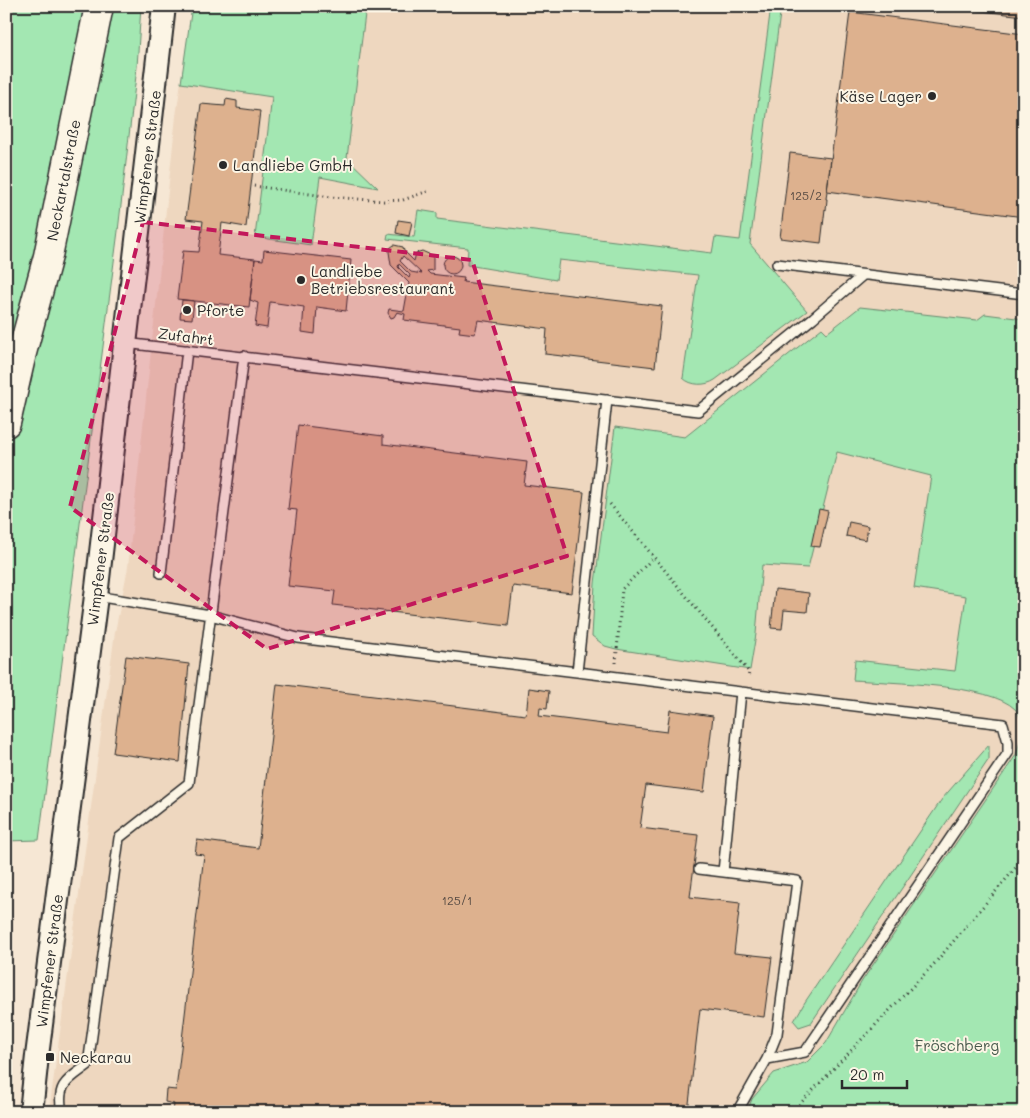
<svg xmlns="http://www.w3.org/2000/svg" width="1030" height="1118" font-family="Mali,sans-serif">
	<style>
		.built { fill: #eed7bf }
		.green { fill: #a3e7b2; stroke: #67896e }
		.building { fill: #ddb18e; stroke: #2b2b2b; fill-rule: evenodd }
		.lines { fill: none; stroke-linecap: round; stroke-linejoin: round }
		.service-casing { stroke: #2b2b2b; stroke-width: 12 }
		.tertiary-casing { stroke: #2b2b2b; stroke-width: 26 }
		.primary-casing { stroke: #2b2b2b; stroke-width: 31 }
		.path { stroke: #2b2b2b; stroke-width: 3; stroke-dasharray: 1 4; stroke-linecap: butt }
		.service { stroke: #fcf5e5; stroke-width: 9 }
		.tertiary { stroke: #fcf5e5; stroke-width: 22 }
		.primary { stroke: #fcf5e5; stroke-width: 28 }
		.marked { fill: #c2185b; fill-opacity: 0.2; stroke: #c2185b; stroke-width: 4; stroke-dasharray: 10 6; stroke-linejoin: round }
		.poi-dot { fill: #2b2b2b; stroke: #fcf5e5; stroke-width: 2 }
		.labels { text-anchor: middle; dominant-baseline: central; stroke-width: 4; stroke-linejoin: round; paint-order: stroke }
		.number-label { font-size: 12px; fill: #584c44 }
		.poi-label { font-size: 15px; fill: #2b2b2b; stroke: #fcf5e5; text-anchor: start }
		.street-label { font-size: 15px; fill: #2b2b2b; stroke: #fcf5e5 }
		.park-label { font-size: 15px; fill: #495a4d; stroke: #fcf5e5 }
	</style>
	<rect width="100%" height="100%" fill="#f6e7d4"/>
	<filter id="ink" filterUnits="userSpaceOnUse"><feTurbulence type="fractalNoise" baseFrequency=".02" numOctaves="2"/><feDisplacementMap in="SourceGraphic" scale="10" xChannelSelector="R" yChannelSelector="G"/><feConvolveMatrix kernelMatrix="1 2 1 2 8 2 1 2 1" color-interpolation-filters="sRGB"/></filter>
	<g filter="url(#ink)">
		<!-- built -->
		<path class="built" d="M192 6H1024V775L778 1112H49L115 632 128 567 176 116Z"/>
		<!-- green -->
		<path class="green" d="M6 6H141L137 67 118 231 39 840 6 841Z
			M192 6H366L347 158 378 188 320 177 311 245 255 237 272 97 181 83Z
			M771 6H781L750 244 807 311 715 380C706 386 691 386 683 378L698 275 559 260 556 280 467 265 468 248 387 239 388 234 414 237 418 210 437 213V219L712 253 715 237 740 240Z
			M860 307 977 320 985 314 1024 319V727C1021 721 1019 713 1015 709 990 684 891 683 853 680L855 660 955 671 966 596 914 588 931 476 837 452 808 568 762 565 756 634 750 670 616 649 605 646 592 636 595 583 615 427 685 437 822 328 827 333Z
			M1024 728V1112H747L752 1099 774 1073 807 1062 826 1043 862 981 1016 755Z
			M989 745V759L811 1023 799 1027 794 1021 805 1002 942 799Z"/>
		<!-- building -->
		<path class="building" d="M938 6H1024V16Z
			M850 12 1024 34V217L827 191Z
			M226 99 237 101V108L260 111 246 227 222 223 218 255 255 259 249 307 177 299 183 251 199 252 203 221 186 219 201 104 225 106Z
			M790 153 831 158 826 199H827L826 210 825 209 821 243 780 238Z
			M398 220 412 222 409 236 396 233Z
			M394 245 403 247 404 251 414 261 416 253 422 251 433 256V270L427 271 430 274 464 278 463 282 662 306 655 367 545 354 547 329 478 320 475 334 459 332 460 327 404 320 405 314 397 312 394 317 391 318 388 313 389 309 404 311 409 283 391 265 389 252 390 248ZM403 256 422 274 411 272 400 261ZM399 264 410 275 409 278 398 267Z
			M264 250 351 260 346 311 317 307 315 334 302 332 304 307 270 302 267 328 255 326 258 303 250 300 255 259 263 260Z
			M443 265a9 9 0 1 1 18 0a9 9 0 1 1-18 0Z
			M182 300 194 301 192 319 180 318Z
			M298 425 383 436V444L527 462 524 485 584 492 572 593 513 586 508 626 333 605 335 591 288 586 297 510 288 509Z
			M819 509 828 511 820 547 811 546Z
			M849 522 868 526 866 540 846 536Z
			M775 589 809 593 807 612 784 610 782 629 771 628Z
			M126 656 189 664 180 762 113 753Z
			M277 684 526 715 529 688 549 691 547 709 540 708 539 716 667 732 670 710 713 716 704 792 646 785 640 828 698 835 690 897 740 903 734 953 772 957 764 1017 700 1009 688 1112H173L174 1104 165 1102 166 1089 176 1090 204 855 195 854 197 840 258 848Z"/>
		<g class="lines">
			<defs>
				<path id="service" d="M777 264 1024 294
					M125 343 698 411 813 318 863 275
					M161 573 187 350
					M96 596 210 615 298 638 1003 724 1008 742V753L805 1052 767 1059
					M577 672 607 400
					M699 869 797 881 777 1034 767 1059 737 1112
					M723 872 741 692
					M62 1112C56 1084 68 1080 88 1065L119 838 189 783 244 356"/>
				<path id="tertiary" d="M31 1112 37 1056 96 596 164 6"/>
				<path id="primary" d="M6 423 22 353 48 256 99 6"/>
			</defs>
			<!-- service casing -->
			<use href="#service" class="service-casing"/>
			<!-- tertiary casing -->
			<use href="#tertiary" class="tertiary-casing"/>
			<!-- primary casing -->
			<use href="#primary" class="primary-casing"/>
			<!-- path -->
			<path class="path" d="M254 186 331 197 384 201 403 200 431 190
				M610 504 749 672 748 678
				M616 663 622 589 654 557
				M792 1112 935 963 1024 858"/>
			<!-- service -->
			<use href="#service" class="service"/>
			<!-- tertiary -->
			<use href="#tertiary" class="tertiary"/>
			<!-- primary -->
			<use href="#primary" class="primary"/>
		</g>
	</g>
	<!-- marked area -->
	<path class="marked" d="M143 222 472 260 567 556 267 649 70 507Z"/>
	<!-- markers -->
	<g class="poi-dot">
		<circle cx="932" cy="96" r="5"/>
		<circle cx="223" cy="165" r="5"/>
		<circle cx="301" cy="280" r="5"/>
		<circle cx="187" cy="310" r="5"/>
		<rect x="45" y="1052" width="10" height="10" rx="2.5"/>
	</g>
	<g class="labels">
		<!-- number labels -->
		<g class="number-label">
			<text x="806" y="195">125/2</text>
			<text x="457" y="900">125/1</text>
		</g>
		<!-- poi labels -->
		<g class="poi-label">
			<text x="922" y="96" text-anchor="end">Käse Lager</text>
			<text x="233" y="165">Landliebe GmbH</text>
			<text x="311" y="271">Landliebe<tspan x="311" dy="17">Betriebsrestaurant</tspan></text>
			<text x="197" y="310">Pforte</text>
			<text x="60" y="1057">Neckarau</text>
		</g>
		<!-- street labels -->
		<g class="street-label">
			<text transform="translate(147 157) rotate(-83)">Wimpfener Straße</text>
			<text transform="translate(63 180) rotate(-79)">Neckartalstraße</text>
			<text transform="translate(186 336) rotate(7)">Zufahrt</text>
			<text transform="translate(100 559) rotate(-83)">Wimpfener Straße</text>
			<text transform="translate(49 961) rotate(-83)">Wimpfener Straße</text>
		</g>
		<!-- park labels -->
		<g class="park-label">
			<text x="957" y="1045">Fröschberg</text>
		</g>
	</g>
	<!-- margin -->
	<rect width="1030" height="1118" fill="none" stroke="#fcf5e5" stroke-width="25"/>
	<rect x="12" y="12" width="1005" height="1093" fill="none" stroke="#2b2b2b" stroke-width="2" filter="url(#ink)"/>
	<!-- scale -->
	<path d="M842 1080v8h65v-8" fill="none" stroke="#2b2b2b" stroke-width="2.5"/>
	<text x="850" y="1080" font-size="15" fill="#2b2b2b" stroke="#fcf5e5" stroke-width="4" paint-order="stroke">20 m</text>
</svg>
